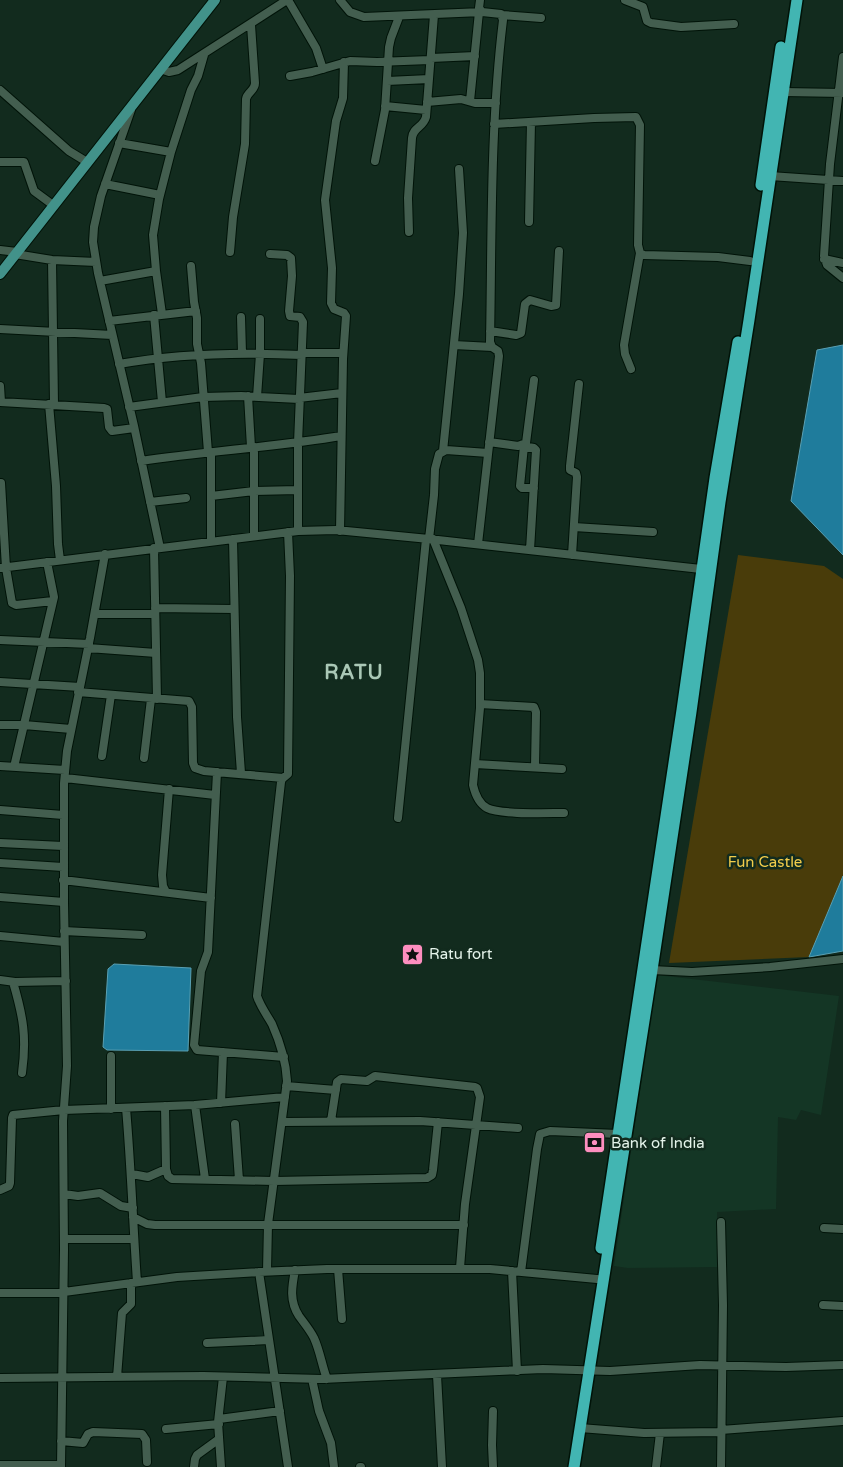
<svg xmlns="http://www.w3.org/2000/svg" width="843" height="1467" font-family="'Varela Round',sans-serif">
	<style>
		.built { fill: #143625 }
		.green { fill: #493c0a }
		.water { fill: #1f7c9c; stroke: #5aa0b3 }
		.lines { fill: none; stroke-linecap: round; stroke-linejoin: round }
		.minor-casing { stroke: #001308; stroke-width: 10 }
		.major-casing { stroke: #001308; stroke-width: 12 }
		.highway-casing { stroke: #001308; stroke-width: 14 }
		.minor { stroke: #435e4f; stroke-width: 8 }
		.major { stroke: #42928a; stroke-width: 10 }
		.highway { stroke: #42b5b2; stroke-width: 11 }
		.labels { text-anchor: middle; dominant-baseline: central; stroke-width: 5; stroke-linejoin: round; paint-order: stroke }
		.park-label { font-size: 15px; fill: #f2cd4b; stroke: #122b1e }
		.poi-label { font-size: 15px; fill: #e4f3ea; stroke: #122b1e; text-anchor: start }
		.district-label { font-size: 20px; font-weight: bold; letter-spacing: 1px; fill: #aac8b6; stroke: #122b1e }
	</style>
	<rect width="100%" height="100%" fill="#122b1e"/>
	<!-- built -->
	<path class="built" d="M657 975 839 996 821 1115 801 1110 796 1120 778 1117 776 1209 717 1212V1267L628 1268 614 1266Z"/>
	<!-- green -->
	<path class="green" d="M738 555 824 566 843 579V876L809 957 669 963Z"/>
	<!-- water -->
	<path class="water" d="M843 345V555L791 501 817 350Z
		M843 876V951L809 957Z
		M114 964 191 968 188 1051 107 1050 103 1047 108 969Z"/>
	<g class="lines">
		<defs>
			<path id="minor" d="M288 0 316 48 323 69
				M340 0 350 12 364 17 482 12
				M625 0 643 7 647 21 651 23 681 27 734 24
				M502 15 541 18
				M843 57 830 164 824 256 827 265 843 278
				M431 58 475 56
				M160 69 169 72 178 70 287 0
				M290 76 312 72 350 61 377 62 430 60
				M387 81 429 79
				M0 90 69 151 87 162
				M783 92 843 93
				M470 101 479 12
				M427 102 461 99 475 103H496
				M385 106 426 110
				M131 110 101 196 94 227 93 242 98 273 134 426 160 548
				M494 124 594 118 636 117 640 125 638 245 640 253 644 255 718 257 750 261
				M119 143 171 152
				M375 161 385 110 389 47 391 38 399 17
				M0 162H24L34 191 53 205
				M770 176 843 181
				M105 184 160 195
				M529 222 531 122
				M409 232 408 198 412 138C413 127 423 128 426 117L434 15
				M0 250 17 252
				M230 252 233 217 245 144 246 99C247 92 255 91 255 83L251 25
				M15 254 52 260 96 262
				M270 254 287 255 291 258 292 276 289 311 290 316 300 317 303 322 298 443V531
				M824 259 843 263
				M52 260 54 404
				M191 266 194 302 197 318V344L201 363 208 452
				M156 271 162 314
				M100 281 156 271 153 235 159 199 171 152 191 90 198 76 204 55
				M154 315 162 402
				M241 317 242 353
				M109 321 196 311
				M0 329 112 335
				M490 331 516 335 521 333 525 304 530 300 551 306 556 305 559 251
				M454 345 492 347
				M303 353H343
				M119 364C180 353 241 352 302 355
				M631 369 625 354 624 345 640 253
				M0 386 1 402
				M248 396 251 447
				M257 397 260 354V319
				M299 398 342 393
				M0 402 104 408 107 409 109 427 112 431 134 428
				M49 404 56 486 58 544 60 560
				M129 407 203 397 241 396 299 399
				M489 442 518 446 526 443 534 380
				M522 446 534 448 536 450 530 550
				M524 446 520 486 522 488H534
				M254 447V536
				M443 451 459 294 463 233 459 169
				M211 452V541
				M141 461C208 451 275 447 341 436
				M1 483 6 568 12 603 16 605 53 601
				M211 496 254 491 298 490
				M150 502 186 498
				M574 527 653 532
				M340 531 343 359 346 316 344 313 334 309 331 303 332 268 325 200 336 121 343 98 344 62
				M233 539 237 717 241 773
				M429 539 434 495 435 469 439 454 446 450 488 453
				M433 539 461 608 478 660 480 673V708L473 785C475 794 478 803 487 808 501 815 547 813 564 813
				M478 544 499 356 498 351 492 347 490 342C492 234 490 127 503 20L501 14 482 12 479 8 480 0
				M154 548 157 699
				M572 555 577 477 576 473 570 470V466L579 384
				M0 568 298 531 336 530 429 539 701 569
				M155 608 234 609
				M95 614H155
				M0 640 89 644
				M88 648 156 653
				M0 682 80 687
				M78 692 189 701 192 707 193 763 195 768 204 771 283 778
				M480 704 534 707 536 712 535 767
				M0 725H24L71 729
				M102 756 111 695
				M144 758 151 699
				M475 764 562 769
				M0 766 65 770
				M14 767 54 597 47 562
				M217 772 208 952 201 971 194 1045 197 1050 284 1057
				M65 778 215 795
				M0 810 63 815
				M398 818 426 539
				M0 843 63 846
				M0 863 63 867
				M63 880 211 898
				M166 892 163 886 162 875 169 789
				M0 897 64 902
				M64 931 142 935
				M0 936 64 942
				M652 970 692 972 770 967 843 959
				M0 980 15 982 66 981
				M13 982C23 1016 27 1037 22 1073
				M111 1056V1109
				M286 1086 336 1090
				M221 1103 223 1052
				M195 1105 205 1179
				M165 1106 166 1169 168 1176 172 1179 274 1181 427 1178 432 1175 433 1170 438 1122
				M126 1108C131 1166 133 1224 137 1282
				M331 1121 337 1082 341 1079 367 1081 375 1076 475 1087 477 1088 480 1097 465 1204 460 1268
				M282 1122 420 1121 518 1128
				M235 1124 239 1180
				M132 1174 148 1177 166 1169
				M0 1190 9 1186 10 1183 12 1118 13 1115 64 1110 195 1105 285 1097
				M64 1194 78 1196 100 1193 121 1206 133 1208
				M133 1217 147 1224 155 1225H464
				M824 1228 843 1229
				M64 1239H134
				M338 1269 342 1319
				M295 1270C292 1286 289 1301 299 1316 304 1323 310 1330 314 1338 320 1351 322 1366 327 1379
				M267 1271 268 1224 287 1081C286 1061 280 1042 272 1024 267 1015 260 1006 257 996L281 782 282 779 288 774 290 576 288 532
				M512 1271 517 1371
				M259 1272 288 1467
				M521 1272 537 1149 540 1134 550 1131 618 1134
				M64 1292 177 1277 259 1272 327 1269H490L597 1279
				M0 1293H64
				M823 1305 843 1306
				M207 1343 269 1340
				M437 1375 442 1467
				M117 1377 122 1313 131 1304V1283
				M0 1378 203 1376 322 1379 543 1369 610 1371 700 1365 786 1367 843 1365
				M312 1379 319 1411 331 1443 334 1467
				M493 1411 492 1445 493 1467
				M219 1419 280 1411
				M580 1428 644 1433 721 1432
				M166 1429 219 1424
				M721 1430 843 1421
				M61 1441 83 1443 88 1434 93 1432 142 1434 146 1440 147 1462
				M0 1465H61
				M61 1467 64 1250 63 1121 67 1066 64 902V783L67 751 90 638 105 554
				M194 1467 195 1459 197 1455 219 1439
				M221 1467 218 1422 223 1377
				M360 1467H361
				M656 1467 660 1433
				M721 1467 723 1305 721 1222"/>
			<path id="major" d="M0 274 215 0"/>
			<path id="highway" d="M761 185 781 47
				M601 1248 682 710 715 478 738 342
				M574 1467 652 970 691 712 720 502 749 320 797 0"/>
		</defs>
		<!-- minor casing -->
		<use href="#minor" class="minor-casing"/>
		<!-- major casing -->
		<use href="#major" class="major-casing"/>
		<!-- highway casing -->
		<use href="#highway" class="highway-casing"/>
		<!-- minor -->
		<use href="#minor" class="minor"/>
		<!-- major -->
		<use href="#major" class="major"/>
		<!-- highway -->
		<use href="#highway" class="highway"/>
	</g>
	<!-- icons -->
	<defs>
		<symbol id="sight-square" viewBox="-11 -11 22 22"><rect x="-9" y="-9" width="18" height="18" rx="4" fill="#fd8ebf" stroke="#122b1e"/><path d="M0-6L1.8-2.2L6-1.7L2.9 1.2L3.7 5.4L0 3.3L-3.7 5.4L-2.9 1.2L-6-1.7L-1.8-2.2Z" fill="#111"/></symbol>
		<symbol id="bank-square" viewBox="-11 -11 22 22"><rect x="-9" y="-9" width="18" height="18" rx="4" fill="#fd8ebf" stroke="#122b1e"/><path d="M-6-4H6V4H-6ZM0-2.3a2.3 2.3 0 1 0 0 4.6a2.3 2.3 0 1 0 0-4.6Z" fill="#111"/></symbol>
	</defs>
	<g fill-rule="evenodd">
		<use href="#sight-square" x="400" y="942" width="25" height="25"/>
		<use href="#bank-square" x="582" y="1130" width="25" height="25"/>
	</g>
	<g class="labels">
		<!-- park labels -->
		<g class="park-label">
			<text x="765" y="862">Fun Castle</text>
		</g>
		<!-- poi labels -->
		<g class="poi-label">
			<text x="429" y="954">Ratu fort</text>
			<text x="611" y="1143">Bank of India</text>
		</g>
		<!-- district labels -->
		<g class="district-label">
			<text x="354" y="673">RATU</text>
		</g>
	</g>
</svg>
